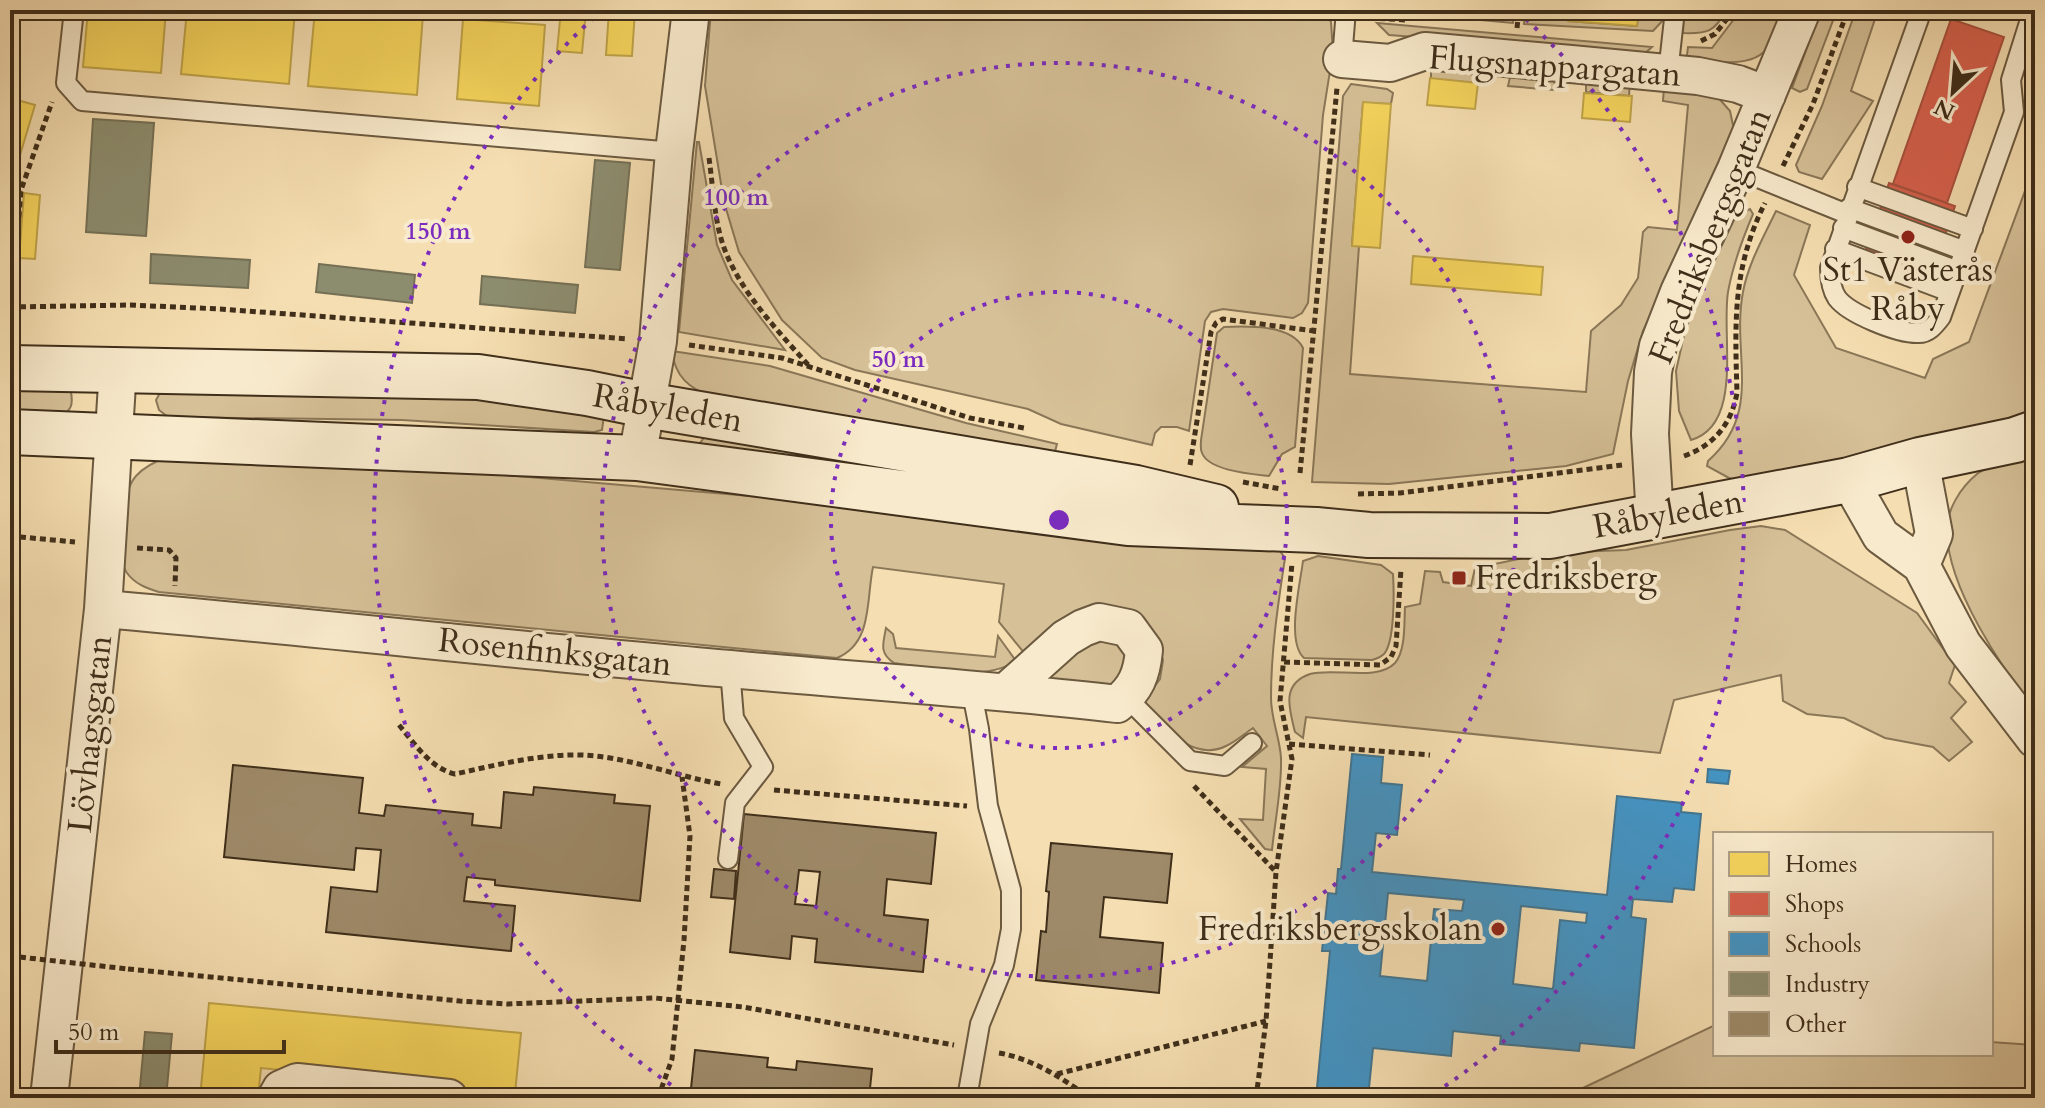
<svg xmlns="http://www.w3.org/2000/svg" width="2045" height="1108" font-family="Cardo,serif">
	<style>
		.green { fill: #d6c097; stroke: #8a7758; stroke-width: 2 }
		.homes { fill: #f6d55c; stroke: #bfa348; stroke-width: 2 }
		.shops { fill: #d6604d; stroke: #a9513e; stroke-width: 2 }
		.schools { fill: #4393c3; stroke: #427590; stroke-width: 2; fill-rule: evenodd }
		.industry { fill: #8c8c6e; stroke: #757055; stroke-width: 2 }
		.building { fill: #9e8a69; stroke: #3f2e1a; stroke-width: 2; fill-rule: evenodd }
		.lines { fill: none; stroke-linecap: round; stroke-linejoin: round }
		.service-casing { stroke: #6c5a40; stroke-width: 22 }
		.minor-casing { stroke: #6c5a40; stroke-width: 40 }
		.secondary-casing { stroke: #3f2e1a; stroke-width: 48 }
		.path { stroke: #3f2e1a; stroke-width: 5; stroke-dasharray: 6 4; stroke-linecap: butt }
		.service { stroke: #f8eacc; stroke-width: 18 }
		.minor { stroke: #f8eacc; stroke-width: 36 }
		.secondary { stroke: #f8eacc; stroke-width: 44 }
		.path-bridge { stroke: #3f2e1a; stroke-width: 5; stroke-dasharray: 6 4; stroke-linecap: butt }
		.ring { fill: none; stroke: #7b2cbf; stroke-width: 4; stroke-dasharray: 4 8 }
		.poi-dot { fill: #8f2418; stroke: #f8eacc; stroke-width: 3 }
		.labels { text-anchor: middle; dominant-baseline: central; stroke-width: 8; stroke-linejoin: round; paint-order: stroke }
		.street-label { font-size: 34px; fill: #3f2e1a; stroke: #f8eacc }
		.poi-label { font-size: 34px; fill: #3f2e1a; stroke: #f8eacc }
		.centre { fill: #7b2cbf; stroke: #f8eacc; stroke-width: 4 }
		.ring-label { font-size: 24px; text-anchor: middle; font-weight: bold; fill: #7b2cbf; stroke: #f8eacc; stroke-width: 8; stroke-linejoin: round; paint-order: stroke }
	</style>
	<rect width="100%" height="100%" fill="#f5deb1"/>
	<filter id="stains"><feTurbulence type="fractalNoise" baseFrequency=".0025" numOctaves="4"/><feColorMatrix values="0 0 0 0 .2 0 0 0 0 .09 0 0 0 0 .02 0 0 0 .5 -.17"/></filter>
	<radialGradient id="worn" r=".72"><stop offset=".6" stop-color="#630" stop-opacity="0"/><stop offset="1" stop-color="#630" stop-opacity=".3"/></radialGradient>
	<!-- green -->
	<path class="green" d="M711 10H1322L1331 22 1333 52 1323 115 1308 303 1302 313 1293 318 1223 309 1211 312 1205 321 1189 431 1177 427H1161L1155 433 1152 445 1061 424 1028 409 855 370 822 358 782 320 739 252 724 202 705 86Z
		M1368 10 1454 12V10H1514L1513 23Z
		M1525 10H1569L1568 21 1637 26 1639 10H1666L1665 18 1653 31 1524 24Z
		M1684 10H1726C1715 32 1707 34 1683 33Z
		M1741 10H1784C1770 52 1765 64 1717 62 1705 61 1696 63 1687 55L1688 47 1712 48Z
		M1821 10H1837L1807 89 1800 92 1792 88Z
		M1856 10H1878L1851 91 1873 101 1822 179 1799 172 1796 165 1822 106Z
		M1377 23 1652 47 1644 54 1389 35Z
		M1435 66 1477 70 1476 83 1431 79V70Z
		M1511 73 1555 80 1554 90 1508 86Z
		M1586 82H1630L1629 96 1586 92Z
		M1351 84 1387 89 1393 93 1391 104 1363 103 1352 245 1359 246 1350 374 1586 392 1591 331 1621 305 1638 278 1643 232 1648 227 1677 230 1688 105 1663 101 1664 87 1716 95 1730 111 1734 130 1643 331 1628 381 1613 454 1566 466 1389 484 1312 482 1343 96Z
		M697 142H699L717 245 732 280 785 350 679 332Z
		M2035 164V413L1750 484 1729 478 1707 466 1708 461C1764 412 1731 354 1743 292 1748 264 1764 236 1776 211L1810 225 1794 275 1836 348 1925 378 1933 359 1969 342Z
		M1750 209 1753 214C1742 240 1733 264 1728 292 1721 334 1744 425 1691 440L1679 411 1676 371 1685 331 1701 288 1736 216Z
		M1224 327C1246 326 1291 324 1303 348L1295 447 1282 454 1269 476C1252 474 1209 471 1202 453 1200 449 1201 444 1201 440L1217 333Z
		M672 351 770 366 966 423 1057 444 1054 455 712 397C689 388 675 377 672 351Z
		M10 385H60L71 392C73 404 72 410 61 416L10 415Z
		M161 391 515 396 604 416 602 430 594 432 402 420 168 417 159 410 156 400Z
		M706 435 873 466 875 469 702 454 700 443Z
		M2035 456V710C2001 667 1948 588 1947 532 1946 510 1961 487 1977 474 1988 465 2020 460 2035 456Z
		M168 457 459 471 902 509 1277 547 1285 558C1278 604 1271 651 1271 698 1271 719 1280 738 1281 758 1282 788 1275 820 1272 850L1265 849 1240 819 1263 820 1266 769 1242 767 1267 746 1253 728C1244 734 1235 742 1226 746 1192 763 1162 725 1141 704L1160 679 1163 660 1156 638 1141 618 1121 608 1100 605 1025 654 999 622 1004 584 873 567C866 600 873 643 837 658L159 592C146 588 135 584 127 573 114 556 121 492 136 476 145 466 156 461 168 457Z
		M1761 526 1785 530 1917 613 1955 665 1949 683 1966 702 1951 718 1972 742 1949 761 1933 747 1885 738 1844 718 1807 714 1783 701 1781 675 1674 700 1660 753 1306 717 1303 738 1295 732C1289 708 1281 684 1310 674 1334 667 1377 682 1395 663 1406 650 1404 623 1405 607L1420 604 1425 571 1440 572 1443 582 1471 586 1475 568 1548 553 1626 550 1730 530Z
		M1318 556 1381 565 1393 574C1394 591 1395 642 1384 654 1380 658 1377 658 1372 660L1304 658C1286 642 1300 585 1303 561Z
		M886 628 893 634 896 648 995 657 998 636 1016 661C983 683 930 668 894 663 879 653 883 644 886 628Z
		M1107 635 1131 648 1119 686 1049 682 1045 676 1093 638Z
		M1715 1025V1054H1991V1042L2035 1045V1098H1562Z"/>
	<!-- homes -->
	<path class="homes" d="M25 10H63V14Z
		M88 10H166L161 73 83 67Z
		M187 10H295L289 84 181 74Z
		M315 10H372L423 14 417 95 308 86Z
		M561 10H586L582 53 557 51Z
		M609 10H635L632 56 606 55Z
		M1569 10H1639L1637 26 1568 21Z
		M463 19 545 25 539 106 457 99Z
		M1430 78 1478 83 1475 109 1427 105Z
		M1584 93 1632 96 1630 122 1582 118Z
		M10 98 35 105 12 182 10 181Z
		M1363 102 1391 104 1380 248 1352 246Z
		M24 193 40 195 35 259 19 258Z
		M1413 256 1543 267 1541 295 1411 284Z
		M209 1003 521 1033 515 1093 261 1068 258 1098H200Z"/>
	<!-- shops -->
	<path class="shops" d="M1951 19 2004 37 1947 203 1893 184Z
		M1889 183 1955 206 1926 290 1860 267Z"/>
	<!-- schools -->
	<path class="schools" d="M1352 754 1383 757 1381 783 1402 785 1397 835 1376 833 1372 872 1607 895 1617 796 1682 803 1681 812 1701 814 1694 890 1674 888 1672 902 1633 899 1631 917 1646 919 1634 1048 1580 1043 1579 1051 1500 1044 1501 1036 1453 1031 1451 1056 1373 1048 1368 1098H1316L1330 951H1322L1328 893 1336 894 1338 869H1341ZM1388 893 1464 900 1462 911 1434 909 1427 981 1380 976ZM1521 906 1587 913 1586 923 1560 920 1553 989 1513 984Z
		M1708 769 1730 771 1728 784 1707 782Z"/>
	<!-- industry -->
	<path class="industry" d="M93 119 154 123 146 236 86 232Z
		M595 160 630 163 620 270 585 267Z
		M151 254 250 260 248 288 150 283Z
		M319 264 415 275 412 303 316 292Z
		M482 276 578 285 575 313 480 304Z
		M145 1032 172 1034 166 1098H139Z"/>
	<!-- building -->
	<path class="building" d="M233 765 363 778 359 813 384 816 386 805 473 814 472 825 501 828 504 792 533 795 534 787 615 795 614 803 650 806 640 901 495 885V880L467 877 464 901 515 906 511 951 326 932 331 887 377 892 381 850 356 848 354 870 224 857Z
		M744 814 936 833 931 884 887 879 884 915 928 920 923 972 815 962 817 939 792 936 790 959 730 952ZM799 870 820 872 816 906 795 904Z
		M1051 843 1172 854 1167 903 1104 897 1100 937 1163 943 1159 993 1036 980 1041 931 1046 932 1049 892 1046 891Z
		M714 869 736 871 734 899 711 897Z
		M695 1050 768 1058 767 1067 796 1070 797 1061 872 1069 869 1098H690Z"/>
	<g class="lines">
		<defs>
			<path id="service" d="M74 10 66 83 82 101 674 152
				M1922 10 1830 268C1830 279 1831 289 1837 298 1849 314 1897 333 1917 333 1928 334 1935 325 1941 317L2014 112 2011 80 2033 10
				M1342 59 1346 10
				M1668 73 1675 10
				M1736 169 1847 214
				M1857 187 1973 229
				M1849 208 1965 251
				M1843 228 1958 271
				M1835 249 1950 292
				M1126 697 1190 761 1225 766 1252 743
				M728 859 735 803 763 767 734 718 730 669
				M967 1098 980 1024 1004 965 1011 929V890L988 806 979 729 971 688"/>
			<path id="minor" d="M1342 59 1390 63 1425 51 1571 64 1698 76 1738 84 1767 95
				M637 458 658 341 674 152 691 10
				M1920 460 1934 534 1921 565
				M1849 480 1881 536 1921 565 1963 645 2035 739
				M1655 518 1650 434 1653 372 1658 346 1679 292 1736 169 1802 10
				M103 609C312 627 521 651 730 669 859 681 988 689 1117 704 1136 689 1142 674 1144 650L1128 628 1099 622 1083 628 1066 638 1007 691
				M49 1098 103 609 118 368
				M276 1098 281 1089 297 1082 449 1098"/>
			<path id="secondary" d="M10 368 478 377 587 393 646 405 1136 488 1216 507
				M10 432 637 458 1128 523 1316 530 1369 535 1550 536 1849 480 1920 460 2015 440 2035 433"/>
		</defs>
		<!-- service casing -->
		<use href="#service" class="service-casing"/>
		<!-- minor casing -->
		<use href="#minor" class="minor-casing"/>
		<!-- secondary casing -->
		<use href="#secondary" class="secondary-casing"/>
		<!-- path -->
		<path class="path" d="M1369 18 1407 20
			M1517 28 1519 10
			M1701 41 1715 34 1734 10
			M709 158C713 186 714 218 723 245 739 291 778 331 810 367
			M1783 166 1813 104 1848 10
			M10 195 21 190
			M10 307 130 305 220 309 628 339
			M12 307 21 190 52 102
			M689 345 782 358 970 418 1024 428
			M1684 456C1714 445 1731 425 1737 393 1735 323 1732 269 1765 203
			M1190 465 1211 332 1216 323 1223 319 1314 331
			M1300 473 1337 88
			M1243 482 1281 489
			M1358 494 1400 493 1622 465
			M10 536 75 542
			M137 548 169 550 176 558 175 586
			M1284 662 1380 665 1391 657 1396 646 1401 569
			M399 725C415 744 430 768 455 774 497 765 538 754 582 755 629 757 675 776 721 784
			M1289 744 1430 755
			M1194 786 1276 872
			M774 790 967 806
			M128 969 460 1001 507 1004 655 998 743 1007 954 1045
			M999 1053C1033 1059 1062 1078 1090 1098
			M1057 1074 1266 1021
			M658 1098 672 1059 684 940 690 836 682 777
			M1256 1098 1266 1021 1276 872 1292 759 1280 701 1292 563"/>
		<!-- service -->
		<use href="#service" class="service"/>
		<!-- minor -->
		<use href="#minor" class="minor"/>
		<!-- secondary -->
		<use href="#secondary" class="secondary"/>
		<!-- path-bridge -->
		<path class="path-bridge" d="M10 956 128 969"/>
	</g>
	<!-- distance rings -->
	<g class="ring">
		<circle cx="1059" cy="520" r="228"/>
		<circle cx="1059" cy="520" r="457"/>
		<path d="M691 1098A685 685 0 0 1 601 11M1517 11A685 685 0 0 1 1427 1098"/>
	</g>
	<!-- markers -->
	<g class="poi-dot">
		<circle cx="1908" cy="237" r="8"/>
		<rect x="1451" y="570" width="16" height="16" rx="4"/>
		<circle cx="1498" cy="929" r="8"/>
	</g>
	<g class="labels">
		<!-- street labels -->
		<g class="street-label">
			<text transform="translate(1555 66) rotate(4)">Flugsnappargatan</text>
			<text transform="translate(1710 236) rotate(-68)">Fredriksbergsgatan</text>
			<text transform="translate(668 408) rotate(10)">Råbyleden</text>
			<text transform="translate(1668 514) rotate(-10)">Råbyleden</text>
			<text transform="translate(555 652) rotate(6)">Rosenfinksgatan</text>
			<text transform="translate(90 734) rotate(-84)">Lövhagsgatan</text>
		</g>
		<!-- poi labels -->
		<g class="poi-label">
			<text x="1908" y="270">St1 Västerås<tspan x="1908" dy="39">Råby</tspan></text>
			<text x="1475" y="578" text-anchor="start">Fredriksberg</text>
			<text x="1482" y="929" text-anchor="end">Fredriksbergsskolan</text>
		</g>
	</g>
	<circle cx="1059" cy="520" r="12" class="centre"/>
	<g class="ring-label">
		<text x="736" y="205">100 m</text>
		<text x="438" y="239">150 m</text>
		<text x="898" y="367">50 m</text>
	</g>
	<!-- margin -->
	<rect width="2045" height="1108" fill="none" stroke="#f5deb1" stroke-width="40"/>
	<rect x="12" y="12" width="2021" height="1084" fill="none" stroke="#3f2e1a" stroke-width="4"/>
	<rect x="20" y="20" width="2005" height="1068" fill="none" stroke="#3f2e1a" stroke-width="2"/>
	<!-- legend -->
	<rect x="1713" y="832" width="280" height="224" fill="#f8eacc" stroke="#ae9f85" stroke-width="2"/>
	<rect x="1729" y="852" width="40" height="24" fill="#f6d55c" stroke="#ae9f85" stroke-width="2"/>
	<text x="1785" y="872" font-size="24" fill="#3f2e1a">Homes</text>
	<rect x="1729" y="892" width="40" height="24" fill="#d6604d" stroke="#ae9f85" stroke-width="2"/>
	<text x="1785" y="912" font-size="24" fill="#3f2e1a">Shops</text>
	<rect x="1729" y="932" width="40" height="24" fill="#4393c3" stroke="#ae9f85" stroke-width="2"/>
	<text x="1785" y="952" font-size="24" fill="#3f2e1a">Schools</text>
	<rect x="1729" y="972" width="40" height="24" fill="#8c8c6e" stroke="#ae9f85" stroke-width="2"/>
	<text x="1785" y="992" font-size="24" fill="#3f2e1a">Industry</text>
	<rect x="1729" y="1012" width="40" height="24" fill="#9e8a69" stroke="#ae9f85" stroke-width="2"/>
	<text x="1785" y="1032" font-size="24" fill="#3f2e1a">Other</text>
	<!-- north arrow -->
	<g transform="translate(1953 92) rotate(206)" stroke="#f8eacc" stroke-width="6" paint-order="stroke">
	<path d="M0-6L14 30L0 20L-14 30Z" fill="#3f2e1a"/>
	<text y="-12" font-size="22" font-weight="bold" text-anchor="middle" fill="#3f2e1a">N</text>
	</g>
	<!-- scale -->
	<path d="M56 1040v12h228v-12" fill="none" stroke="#3f2e1a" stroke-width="4"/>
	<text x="68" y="1040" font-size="24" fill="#3f2e1a" stroke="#f8eacc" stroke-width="6" paint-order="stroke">50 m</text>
	<rect width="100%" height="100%" filter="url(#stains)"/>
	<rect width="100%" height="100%" fill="url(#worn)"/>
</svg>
